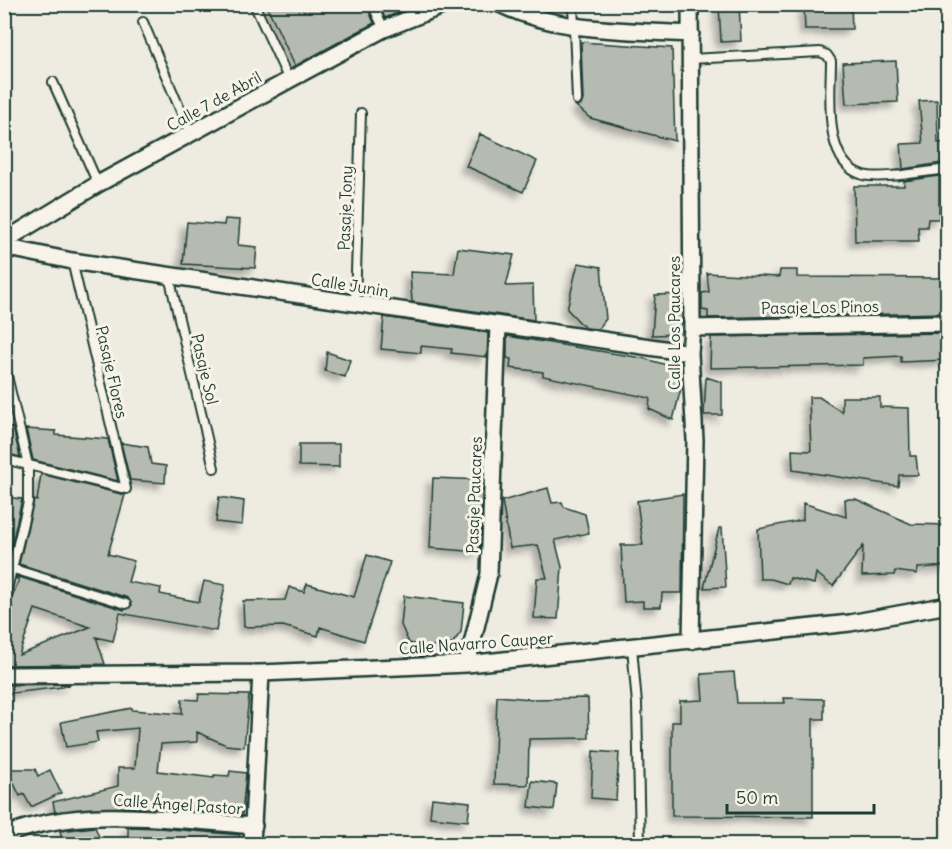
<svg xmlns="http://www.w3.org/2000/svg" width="952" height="849" font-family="Delius,sans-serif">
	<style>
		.building { fill: #b5bbb0; stroke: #1f3d34; stroke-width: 1.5; fill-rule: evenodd; filter: url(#shadow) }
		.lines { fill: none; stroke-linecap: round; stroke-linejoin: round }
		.lane-casing { stroke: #1f3d34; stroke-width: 12 }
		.street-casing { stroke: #1f3d34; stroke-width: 20 }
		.lane { stroke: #f7f3e8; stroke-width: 8 }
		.street { stroke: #f7f3e8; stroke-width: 15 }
		.labels { text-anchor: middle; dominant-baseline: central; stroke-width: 6; stroke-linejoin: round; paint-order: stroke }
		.street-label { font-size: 16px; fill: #1f3d34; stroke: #f7f3e8 }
	</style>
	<defs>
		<filter id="shadow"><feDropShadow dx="-5.5" dy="5.5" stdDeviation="3" flood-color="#0004"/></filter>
	</defs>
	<rect width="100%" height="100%" fill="#eeece1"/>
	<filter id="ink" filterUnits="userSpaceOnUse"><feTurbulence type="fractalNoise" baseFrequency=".0167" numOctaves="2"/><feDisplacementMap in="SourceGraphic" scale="12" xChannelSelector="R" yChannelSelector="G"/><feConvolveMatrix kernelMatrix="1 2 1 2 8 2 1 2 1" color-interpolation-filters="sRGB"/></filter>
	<g filter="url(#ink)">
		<!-- building -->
		<path class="building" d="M266 4H366L374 23 295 66Z
			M379 4H419L385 18Z
			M719 4H739L741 41 721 42Z
			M819 4H851L852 29H805L804 7H819Z
			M581 42 672 48 675 141 590 118 576 106 581 105 583 100Z
			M896 61 898 102 846 104 843 63Z
			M937 100 938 143 948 142V162L903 169 901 144 923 143 919 101Z
			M480 134 537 161 523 192 466 166Z
			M939 176V219H928L927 227H918L919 241H855L854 186H904V181Z
			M225 219 240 220 238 245 257 247 255 268 183 264 187 222 224 225Z
			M458 248 514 255 506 286 533 285 534 320 412 302 410 272 454 274Z
			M578 263 601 267 606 319 598 329 585 328 567 309Z
			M780 270H797V277L948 278V313L708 318V311L702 310V293L709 292 707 273 779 277Z
			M682 294V334L652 335 655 295Z
			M384 317 488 333 487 357 451 353 452 349 421 346V353L381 349Z
			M948 333V360L901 362V356L863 358V365L710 368 711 337Z
			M507 336 642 358 681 369 682 384 673 420 649 409 650 398 543 376V372L510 368 511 359 507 358Z
			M327 352 350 360 345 377 325 371Z
			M706 377 722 382V415H704Z
			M809 397H819L842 412V397H880V407L909 408 910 456H916L918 475H899L898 486 793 470 792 450 811 451Z
			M4 427 13 428 20 457 4 453Z
			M26 429 56 431V435L108 439 118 481 33 460Z
			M121 443 148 447 151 464 166 466 165 483 130 480Z
			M299 444H339V467L299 466Z
			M41 474 125 495 108 554 134 561 128 582 161 588 160 594 199 602 204 581 225 585 216 631 120 613 113 641 96 637 105 664 4 665V619L19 579H16V576L124 610 132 605 128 598 19 564 34 500 37 501ZM35 609 90 627 19 655Z
			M433 478 483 480 479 552 430 548Z
			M548 488 552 503 562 502 564 507 585 514 589 533 555 540 562 567 558 619 534 618 537 578H547L538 545 510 548 502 501Z
			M683 494 682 593H662L661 607H643V601L624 602 621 545H643L637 501Z
			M4 497 22 499 8 561 4 560Z
			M219 497 244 501 242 525 216 522Z
			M845 499H856L911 524 948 525V566L918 568 917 574 895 571 894 575 862 576 863 546 833 586 816 573 814 584 790 578 788 584 771 579H760L758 529 803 520V503L846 517Z
			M719 528H722L726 587 704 588Z
			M367 555 390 562 364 641 320 627 318 636 283 626 244 627 243 601 285 600 289 587 304 592 307 584 354 597Z
			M404 596 464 603 461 632 452 644 424 647 409 643 401 625Z
			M734 672 737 703H785L784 698 824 699V719H813V817L672 816V722H680V701L703 700 701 674Z
			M71 684 63 687 4 694V685Z
			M199 694 249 695 244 747 226 745 197 732V742L161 744 158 771 214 778V775L229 776 230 771 246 773 242 815 127 807 55 812 53 802 118 786V768H135L138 728 96 732 98 742 66 747 61 722 132 708V710L182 714V699L198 700Z
			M497 696 531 699 588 698 589 738 529 739 528 785 494 784Z
			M593 751 619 753 616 800 591 798Z
			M7 769H35L38 776 50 770 61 793 31 807 24 794 20 796Z
			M532 781 557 784 554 810 529 807Z
			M432 798 470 802 468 821 430 817Z
			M95 827 102 844H63L60 831Z
			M128 827 159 828 240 835 238 844 128 843Z"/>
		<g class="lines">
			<defs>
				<path id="lane" d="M254 4 289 80
					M372 4 384 29
					M573 4 577 100
					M143 22 191 135
					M690 59 820 52 827 55 831 61C831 94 822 163 863 175 881 180 927 171 948 169
					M53 82 98 184
					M169 276 214 468
					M355 304 361 113
					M4 363 28 465V502L4 602
					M4 459 126 489 72 261
					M4 566 126 604
					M632 647 637 704 640 844"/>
				<path id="street" d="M500 4C558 33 628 30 691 34
					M690 4 692 328 690 353 695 440 691 641
					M4 241 98 184 289 80 384 29 447 4
					M4 247 72 261 690 353
					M692 328 948 323
					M467 664 489 574 498 325
					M4 675 261 673 467 664 850 623 948 605
					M4 836C76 804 177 820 254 826
					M252 844 261 673"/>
			</defs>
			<!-- lane casing -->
			<use href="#lane" class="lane-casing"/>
			<!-- street casing -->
			<use href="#street" class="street-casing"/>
			<!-- lane -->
			<use href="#lane" class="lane"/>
			<!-- street -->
			<use href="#street" class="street"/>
		</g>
	</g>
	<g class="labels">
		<!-- street labels -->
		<g class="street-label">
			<text transform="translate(214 101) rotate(-29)">Calle 7 de Abril</text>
			<text transform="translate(345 208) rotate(-88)">Pasaje Tony</text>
			<text transform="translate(350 285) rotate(9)">Calle Junin</text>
			<text transform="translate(820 307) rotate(-1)">Pasaje Los Pinos</text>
			<text transform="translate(674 323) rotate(-90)">Calle Los Paucares</text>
			<text transform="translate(205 369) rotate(77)">Pasaje Sol</text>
			<text transform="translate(112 372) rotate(77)">Pasaje Flores</text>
			<text transform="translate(474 495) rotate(-88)">Pasaje Paucares</text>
			<text transform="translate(476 643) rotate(-4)">Calle Navarro Cauper</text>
			<text transform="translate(178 804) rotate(4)">Calle Ángel Pastor</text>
		</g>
	</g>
	<!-- margin -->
	<rect width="952" height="849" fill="none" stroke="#f7f3e8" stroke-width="24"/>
	<rect x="12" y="12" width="928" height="825" fill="none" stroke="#1f3d34" stroke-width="2" filter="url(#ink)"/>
	<!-- scale -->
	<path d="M727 804v9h147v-9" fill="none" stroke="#1f3d34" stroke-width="3"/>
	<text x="736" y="804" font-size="18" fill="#1f3d34" stroke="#f7f3e8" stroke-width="4.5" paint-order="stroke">50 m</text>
</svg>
